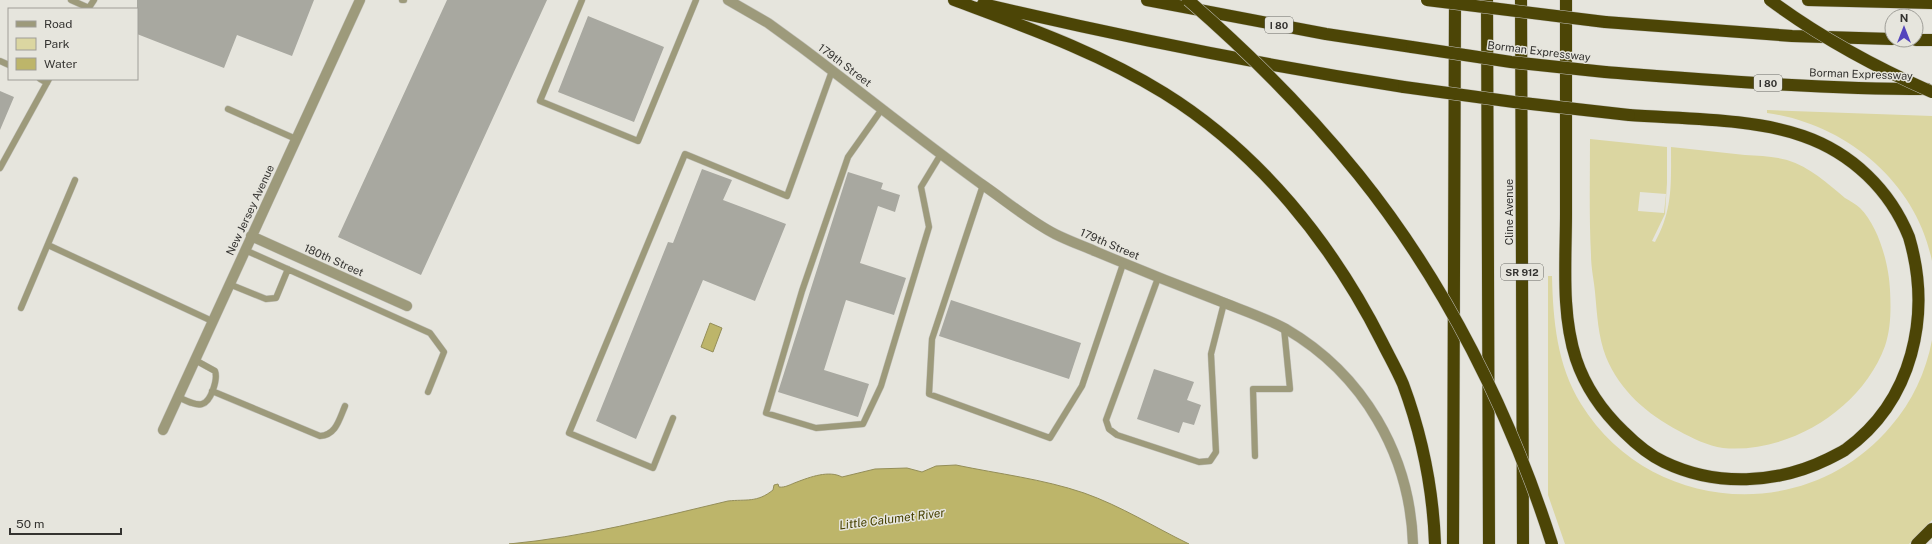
<svg xmlns="http://www.w3.org/2000/svg" width="1932" height="544" font-family="'Public Sans',sans-serif">
	<style>
		.green { fill: #dbd6a1; fill-rule: evenodd }
		.water { fill: #bdb56a; stroke: #948e59 }
		.building { fill: #a8a8a0 }
		.lines { fill: none; stroke-linecap: round; stroke-linejoin: round }
		.service-casing { stroke: #c2c1ba; stroke-width: 7 }
		.minor-casing { stroke: #c2c1ba; stroke-width: 11 }
		.tertiary-casing { stroke: #c2c1ba; stroke-width: 11 }
		.motorway-casing { stroke: #c2c1ba; stroke-width: 13 }
		.service { stroke: #9d9a7b; stroke-width: 6 }
		.minor { stroke: #9d9a7b; stroke-width: 10 }
		.tertiary { stroke: #9d9a7b; stroke-width: 10 }
		.motorway { stroke: #4c4506; stroke-width: 12 }
		.motorway-bridge-casing { stroke: #c2c1ba; stroke-width: 13; stroke-linecap: butt }
		.motorway-bridge { stroke: #4c4506; stroke-width: 12 }
		.labels { text-anchor: middle; dominant-baseline: central; stroke-width: 3; stroke-linejoin: round; paint-order: stroke }
		.shield { fill: #e6e5dd; stroke: #696864; stroke-width: 1 }
		.shield-label { font-size: 10px; font-weight: bold; fill: #343330 }
		.street-label { font-size: 11px; fill: #343330; stroke: #e6e5dd }
		.water-label { font-size: 12px; font-style: italic; fill: #464001; stroke: #e6e5dd }
	</style>
	<rect width="100%" height="100%" fill="#e6e5dd"/>
	<!-- green -->
	<path class="green" d="M1767 110 1932 116V261C1916 181 1845 124 1767 113Z
		M1590 139 1667 147V183L1665 214 1652 241 1655 242C1673 210 1671 183 1671 147 1696 150 1720 152 1745 155 1759 156 1773 156 1787 160 1810 167 1827 183 1845 198 1850 201 1856 204 1860 208 1879 227 1889 265 1890 290 1891 309 1891 328 1885 346 1862 409 1789 454 1723 448 1708 446 1692 438 1679 431 1647 414 1620 391 1606 357 1598 337 1597 313 1595 292 1594 280 1591 268 1591 255 1589 216 1590 177 1590 139ZM1640 192 1666 194 1664 213 1638 211Z
		M1548 276H1552C1553 320 1557 365 1581 404 1649 514 1807 526 1891 426 1912 402 1926 372 1932 340V520L1909 544H1565L1548 495Z"/>
	<!-- water -->
	<path class="water" d="M710 323 722 328 713 352 701 347Z
		M956 465C999 474 1043 479 1084 493 1121 506 1154 527 1189 544H509C584 537 656 518 728 501 746 499 757 503 773 490L774 485 778 484 779 487C785 488 791 484 797 482 810 477 829 470 842 477L875 469 907 468 922 472 936 466Z"/>
	<!-- building -->
	<path class="building" d="M137 0H314L292 56 237 35 224 68 137 34Z
		M447 0H547L421 275 338 237Z
		M588 16 664 47 634 122 558 92Z
		M0 91 14 97 0 130Z
		M702 169 732 180 723 200 786 224 755 301 703 280 636 439 596 421 668 242 673 243Z
		M848 172 883 183 881 189 900 195 895 212 878 206 860 263 906 278 894 315 846 300 824 370 869 384 858 417 778 392Z
		M951 300 1081 343 1069 379 939 336Z
		M1154 369 1194 382 1187 400 1201 405 1194 425 1183 422 1179 433 1137 419Z"/>
	<g class="lines">
		<defs>
			<path id="service" d="M71 0 89 8
				M402 0H404
				M582 0 540 101 638 141 696 0
				M88 9 94 0
				M0 61 9 65
				M40 79 47 83
				M228 109 296 139
				M882 109 848 157 802 291 766 413 816 428 863 424 881 386 929 227 921 187 941 154
				M0 168 49 79
				M983 185 932 339 929 394 1050 438 1082 386 1123 264
				M48 245 212 321
				M245 250 430 333 444 352 428 392
				M1158 278 1106 420 1109 429 1117 435 1199 462 1210 461 1216 452 1211 354 1224 303
				M229 284 266 299 276 298 288 269
				M21 308 75 180
				M212 391 320 436C336 435 339 420 345 406
				M178 397C185 400 195 406 202 404 211 402 218 379 215 371L195 360
				M673 418 653 468 569 433 685 154 787 196 832 71
				M1255 456 1253 389H1290L1284 328"/>
			<path id="minor" d="M251 236 407 306
				M163 430 360 0"/>
			<path id="tertiary" d="M728 0 768 23 801 47C861 92 919 139 980 183 1005 200 1028 220 1055 234 1069 241 1083 246 1097 252 1137 269 1177 285 1217 300 1239 309 1264 317 1286 329 1363 374 1410 454 1413 544"/>
			<path id="motorway" d="M954 0C1026 27 1098 52 1164 93 1259 152 1332 243 1382 342 1389 356 1397 370 1403 384 1422 435 1433 490 1435 544
				M1147 0 1326 34 1412 47
				M1487 0 1489 544
				M1521 0 1523 544
				M1566 0C1566 71 1566 143 1566 214 1566 261 1561 313 1576 359 1585 386 1603 412 1624 432 1635 443 1649 455 1664 462 1716 487 1777 484 1828 459 1834 456 1840 453 1845 450 1913 401 1932 315 1909 237 1890 190 1852 153 1803 136 1753 118 1682 119 1629 115
				M1808 0 1932 3
				M983 4C1123 37 1262 65 1404 87
				M1605 22 1792 36 1892 39
				M1916 40H1932
				M1605 72C1712 80 1819 89 1927 89
				M1453 544 1455 0
				M1917 544 1932 529"/>
		</defs>
		<!-- service casing -->
		<use href="#service" class="service-casing"/>
		<!-- minor casing -->
		<use href="#minor" class="minor-casing"/>
		<!-- tertiary casing -->
		<use href="#tertiary" class="tertiary-casing"/>
		<!-- motorway casing -->
		<use href="#motorway" class="motorway-casing"/>
		<!-- service -->
		<use href="#service" class="service"/>
		<!-- minor -->
		<use href="#minor" class="minor"/>
		<!-- tertiary -->
		<use href="#tertiary" class="tertiary"/>
		<!-- motorway -->
		<use href="#motorway" class="motorway"/>
		<defs>
			<path id="motorway-bridge" d="M1188 0C1249 53 1307 111 1358 174 1445 282 1510 412 1552 544
				M1427 0 1605 22
				M1770 0C1820 37 1875 67 1932 92
				M1412 47 1511 62 1605 72
				M1404 87 1514 102 1629 115"/>
		</defs>
		<!-- motorway-bridge casing -->
		<use href="#motorway-bridge" class="motorway-bridge-casing"/>
		<!-- motorway-bridge -->
		<use href="#motorway-bridge" class="motorway-bridge"/>
	</g>
	<g class="labels">
		<!-- shield labels -->
		<g class="shield">
			<rect x="1265" y="17" width="28" height="16" rx="3"/>
			<rect x="1754" y="75" width="28" height="16" rx="3"/>
			<rect x="1501" y="264" width="42" height="16" rx="3"/>
		</g>
		<g class="shield-label">
			<text x="1279" y="25">I 80</text>
			<text x="1768" y="83">I 80</text>
			<text x="1522" y="272">SR 912</text>
		</g>
		<!-- street labels -->
		<g class="street-label">
			<text transform="translate(1539 51) rotate(7)">Borman Expressway</text>
			<text transform="translate(845 65) rotate(37)">179th Street</text>
			<text transform="translate(1861 74) rotate(2)">Borman Expressway</text>
			<text transform="translate(250 210) rotate(-65)">New Jersey Avenue</text>
			<text transform="translate(1509 212) rotate(-90)">Cline Avenue</text>
			<text transform="translate(1110 244) rotate(23)">179th Street</text>
			<text transform="translate(334 260) rotate(24)">180th Street</text>
		</g>
		<!-- water labels -->
		<g class="water-label">
			<text transform="translate(892 519) rotate(-7)">Little Calumet River</text>
		</g>
	</g>
	<!-- legend -->
	<rect x="8" y="8" width="130" height="72" fill="#e6e5dd" stroke="#9f9e98"/>
	<rect x="16" y="21" width="20" height="6" fill="#9d9a7b" stroke="#9f9e98"/>
	<text x="44" y="28" font-size="12" fill="#343330">Road</text>
	<rect x="16" y="38" width="20" height="12" fill="#dbd6a1" stroke="#9f9e98"/>
	<text x="44" y="48" font-size="12" fill="#343330">Park</text>
	<rect x="16" y="58" width="20" height="12" fill="#bdb56a" stroke="#9f9e98"/>
	<text x="44" y="68" font-size="12" fill="#343330">Water</text>
	<!-- north arrow -->
	<g transform="translate(1904 28)"><circle r="19" fill="#e6e5dd" stroke="#9f9e98"/>
	<path d="M0-3L7 15L0 10L-7 15Z" fill="#5445bd"/>
	<text y="-6" font-size="11" font-weight="bold" text-anchor="middle" fill="#343330">N</text>
	</g>
	<!-- scale -->
	<path d="M10 528v6h111v-6" fill="none" stroke="#343330" stroke-width="2"/>
	<text x="16" y="528" font-size="12" fill="#343330" stroke="#e6e5dd" stroke-width="3" paint-order="stroke">50 m</text>
</svg>
